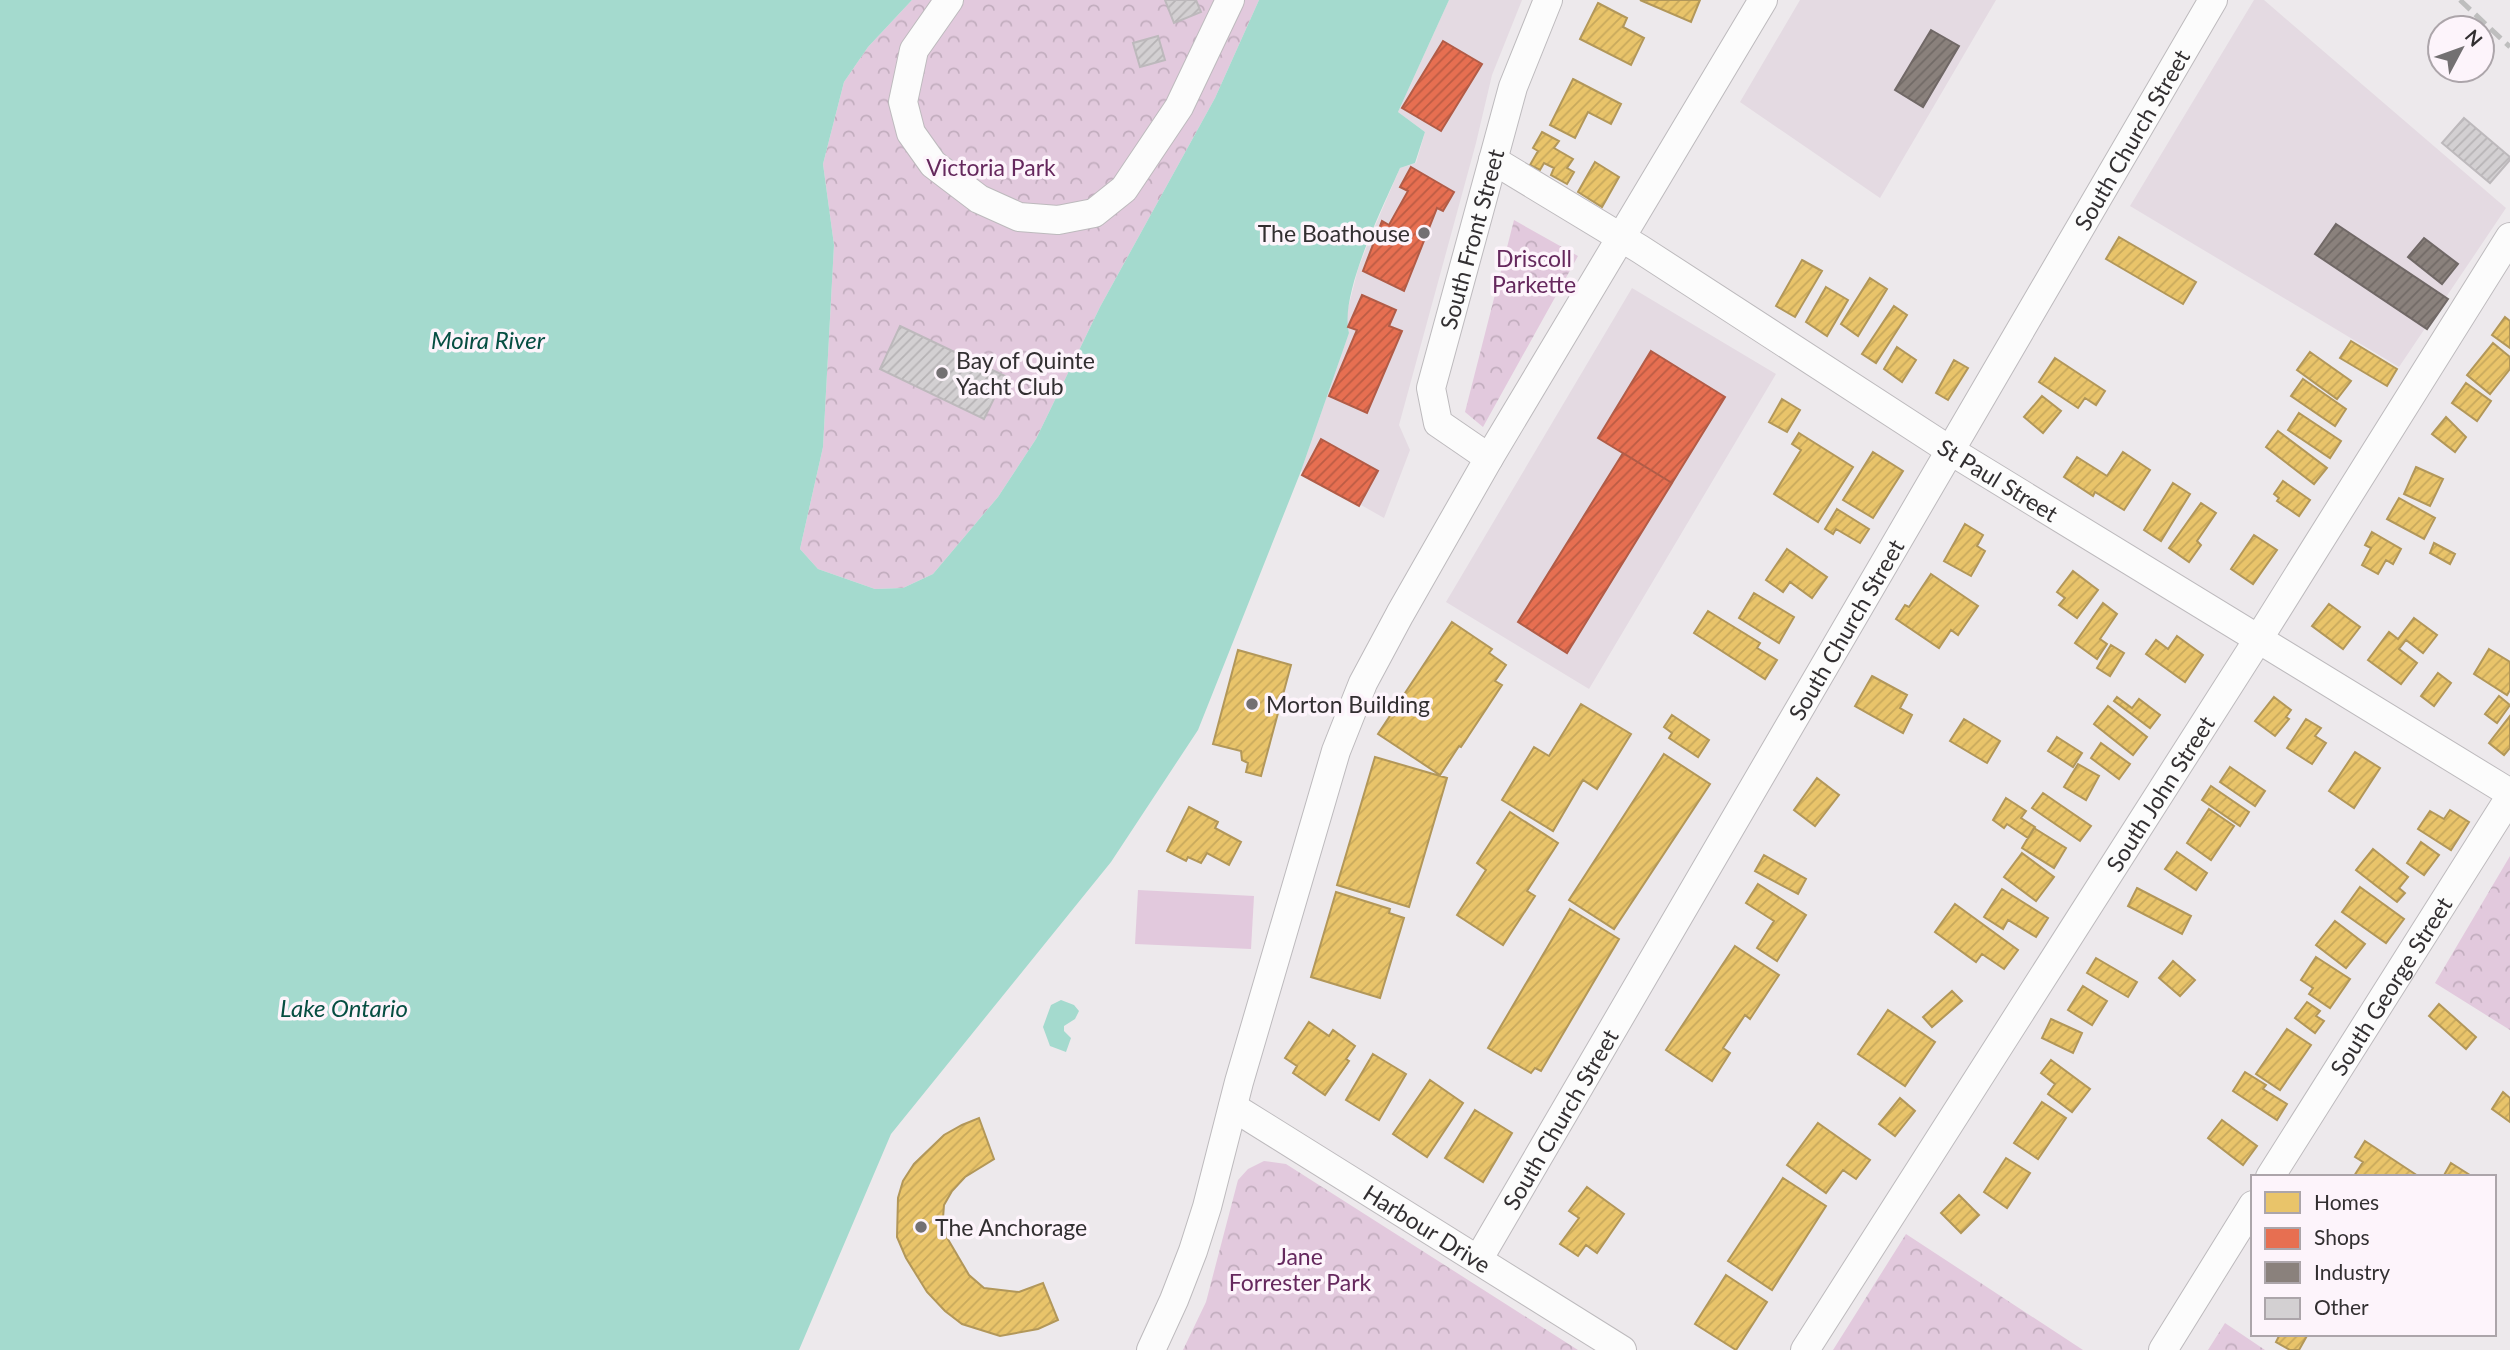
<svg xmlns="http://www.w3.org/2000/svg" width="2510" height="1350" font-family="Lato,sans-serif">
	<style>
		.built { fill: #e4dae2 }
		.grass { fill: #e2c9dd }
		.park { fill: url(#park-crowns) }
		.water { fill: #a4dace }
		.homes { fill: url(#homes-hatch); stroke: #b29759; stroke-width: 2 }
		.shops { fill: url(#shops-hatch); stroke: #b15c47; stroke-width: 2 }
		.industry { fill: url(#industry-hatch); stroke: #706866; stroke-width: 2 }
		.building { fill: url(#building-hatch); stroke: #bdb9bc; stroke-width: 2 }
		.lines { fill: none; stroke-linecap: round; stroke-linejoin: round }
		.minor-casing { stroke: #bdbabd; stroke-width: 30 }
		.minor { stroke: #fcfcfc; stroke-width: 28 }
		.rail { stroke: #bebebe; stroke-width: 5; stroke-dasharray: 14 7; stroke-linecap: butt }
		.poi-dot { fill: #737072; stroke: #fdf4fb; stroke-width: 2.5 }
		.labels { text-anchor: middle; dominant-baseline: central; stroke-width: 7; stroke-linejoin: round; paint-order: stroke }
		.street-label { font-size: 23px; fill: #322f31; stroke: #fdf4fb }
		.park-label { font-size: 23px; fill: #65285d; stroke: #fdf4fb }
		.poi-label { font-size: 23px; fill: #322f31; stroke: #fdf4fb; text-anchor: start }
		.water-label { font-size: 24px; font-style: italic; fill: #064e42; stroke: #fdf4fb }
	</style>
	<defs>
		<pattern id="park-crowns" width="20" height="18" patternUnits="userSpaceOnUse" patternTransform="scale(1.75)"><rect width="20" height="18" fill="#e2c9dd"/><path d="M2 6a3 3 0 1 1 6 0M12 15a3 3 0 1 1 6 0" fill="none" stroke="#c2adbe"/></pattern>
		<pattern id="homes-hatch" width="6" height="6" patternUnits="userSpaceOnUse" patternTransform="scale(1.75)"><rect width="6" height="6" fill="#e9c46a"/><path d="M-1 1l2-2M0 6l6-6M5 7l2-2" fill="none" stroke="#c8a95c"/></pattern>
		<pattern id="shops-hatch" width="6" height="6" patternUnits="userSpaceOnUse" patternTransform="scale(1.75)"><rect width="6" height="6" fill="#e76f51"/><path d="M-1 1l2-2M0 6l6-6M5 7l2-2" fill="none" stroke="#bc5c44"/></pattern>
		<pattern id="industry-hatch" width="6" height="6" patternUnits="userSpaceOnUse" patternTransform="scale(1.75)"><rect width="6" height="6" fill="#8a817c"/><path d="M-1 1l2-2M0 6l6-6M5 7l2-2" fill="none" stroke="#716a66"/></pattern>
		<pattern id="building-hatch" width="6" height="6" patternUnits="userSpaceOnUse" patternTransform="scale(1.75)"><rect width="6" height="6" fill="#d3d0d2"/><path d="M-1 1l2-2M0 6l6-6M5 7l2-2" fill="none" stroke="#b6b3b5"/></pattern>
	</defs>
	<rect width="100%" height="100%" fill="#ede9ec"/>
	<!-- built -->
	<path class="built" d="M1449 0H1522L1492 75 1476 143 1399 425 1410 450 1384 518 1301 471 1349 333 1345 320 1358 269 1372 233 1400 168 1416 163 1425 132 1398 112Z
		M1800 0H1996L1880 198 1740 102Z
		M2254 0H2264L2506 208 2399 367 2130 206Z
		M1632 288 1776 374 1589 689 1446 602Z"/>
	<!-- grass -->
	<path class="grass" d="M1138 890 1254 896 1251 949 1135 944Z"/>
	<!-- park -->
	<path class="park" d="M912 0H1259L1215 98 1100 307 1036 439 998 497 933 574 903 588 875 589 818 569 800 549 823 447 834 245 823 164 844 82 868 47Z
		M1514 220 1578 256 1483 427 1465 412Z
		M2510 856V1030L2435 983Z
		M1264 1161 1286 1164 1578 1350H1183L1206 1302 1238 1180 1248 1169Z
		M1906 1234 2083 1350H1833Z
		M2225 1323 2265 1350H2208Z"/>
	<!-- water -->
	<path class="water" d="M0 0H912L868 47 844 82 823 164 834 245 823 447 800 549 818 569 875 589 903 588 933 574 998 497 1036 439 1100 307 1215 98 1259 0H1449L1398 112 1425 132 1415 163 1400 168C1383 207 1339 294 1349 333L1301 471 1198 730 1111 862 891 1134 799 1350H0Z
		M1061 1000 1074 1005 1079 1011 1075 1019 1064 1026V1031L1071 1038 1066 1052 1050 1046 1043 1027 1051 1005Z"/>
	<!-- homes -->
	<path class="homes" d="M1640 0H1700L1691 22Z
		M1598 3 1627 18 1623 27 1644 38 1631 65 1580 39Z
		M1573 79 1621 104 1611 124 1588 112 1575 138 1550 125Z
		M1542 132 1559 141 1554 148 1573 159 1567 168 1574 172 1567 184 1551 175 1554 168 1544 163 1540 170 1530 165 1538 151 1533 148Z
		M1595 162 1619 177 1602 207 1578 192Z
		M2119 237 2196 282 2183 304 2106 259Z
		M1802 260 1822 271 1795 317 1776 306Z
		M1870 278 1887 289 1858 336 1841 324Z
		M1826 287 1848 300 1827 336 1806 322Z
		M1894 306 1907 315 1876 363 1862 354Z
		M2505 317 2510 321V348L2492 335Z
		M2351 341 2397 369 2387 386 2340 358Z
		M2493 343 2510 357V369L2490 394 2467 375Z
		M1897 347 1916 360 1902 382 1884 369Z
		M2310 352 2351 381 2337 399 2297 370Z
		M2055 358 2105 391 2096 405 2085 398 2078 408 2039 382Z
		M1954 360 1968 368 1948 400 1936 393Z
		M2303 379 2346 409 2335 426 2291 396Z
		M2466 383 2491 401 2477 421 2452 403Z
		M2042 396 2061 411 2043 433 2024 417Z
		M1782 399 1800 410 1787 432 1769 422Z
		M2299 413 2341 441 2330 458 2288 430Z
		M2446 417 2466 437 2455 452 2432 434Z
		M2278 431 2327 468 2314 484 2266 447Z
		M1799 433 1853 467 1818 522 1774 494 1801 450 1792 444Z
		M1873 452 1903 471 1873 518 1843 500Z
		M2123 452 2150 470 2124 510 2095 492 2093 496 2064 477 2077 457 2107 476Z
		M2416 467 2443 479 2430 506 2404 494Z
		M2283 481 2310 500 2299 516 2277 501 2279 498 2274 494Z
		M2173 483 2190 494 2161 541 2144 530Z
		M2399 498 2435 518 2424 539 2387 519Z
		M2201 503 2216 513 2197 541 2201 545 2189 562 2169 548Z
		M1837 509 1869 529 1860 543 1836 529 1833 534 1825 529Z
		M1965 524 1983 535 1977 546 1985 551 1971 576 1944 561Z
		M2372 532 2401 549 2393 564 2386 560 2378 574 2362 565 2371 548 2365 545Z
		M2254 535 2277 550 2253 584 2231 569Z
		M2434 543 2455 554 2450 564 2430 553Z
		M1787 549 1827 577 1812 598 1790 582 1783 592 1766 580Z
		M2073 571 2098 590 2077 618 2059 605 2065 598 2057 592Z
		M1931 574 1978 606 1958 635 1951 630 1939 648 1896 619 1905 605 1909 607Z
		M1754 593 1794 617 1779 643 1739 618Z
		M2103 603 2117 614 2100 639 2107 644 2097 659 2075 643Z
		M2329 604 2360 627 2343 649 2312 626Z
		M1708 611 1760 643 1757 648 1777 660 1765 679 1694 633Z
		M2414 618 2437 635 2423 653 2406 640 2399 649 2417 663 2401 684 2368 660 2389 632 2398 639Z
		M1452 622 1492 649 1489 653 1506 665 1495 681 1502 685 1461 747 1459 746 1440 775 1378 734Z
		M2177 636 2203 655 2185 682 2146 654 2156 640 2168 649Z
		M2111 645 2124 653 2110 676 2097 668Z
		M2489 649 2510 662V690L2507 695 2474 674Z
		M1238 650 1291 665 1261 776 1246 772 1248 763 1242 760 1241 751 1213 744Z
		M2438 673 2451 683 2434 706 2421 696Z
		M1872 676 1907 695 1900 708 1912 715 1903 733 1855 706Z
		M2499 696 2510 705 2497 723 2485 714Z
		M2117 697 2132 708 2139 699 2160 715 2150 728 2114 701Z
		M2274 697 2291 710 2286 717 2289 719 2275 736 2255 721Z
		M1581 704 1631 734 1597 789 1583 780 1553 831 1502 800 1534 747 1549 756Z
		M2108 706 2147 737 2133 755 2094 724Z
		M1672 715 1709 740 1698 757 1669 738 1672 733 1664 727Z
		M2510 716V748L2504 755 2489 743Z
		M1964 719 2000 741 1987 763 1950 741Z
		M2306 719 2321 728 2315 736 2326 743 2312 764 2287 748Z
		M2057 737 2082 753 2073 767 2048 751Z
		M2101 743 2130 764 2119 779 2091 758Z
		M2355 752 2380 768 2354 808 2329 791Z
		M1664 754 1710 784 1614 929 1569 900Z
		M1375 757 1447 778 1409 907 1337 885Z
		M2078 764 2099 776 2086 800 2064 787Z
		M2230 767 2265 791 2255 806 2220 782Z
		M1817 778 1839 795 1815 826 1794 810Z
		M2211 786 2249 812 2240 826 2202 800Z
		M2043 793 2091 826 2080 841 2032 808Z
		M2006 798 2026 811 2021 818 2035 827 2028 838 2007 824 2004 828 1993 820Z
		M1189 807 1218 822 1215 828 1241 842 1229 865 1207 853 1201 863 1188 857 1186 861 1167 851Z
		M2209 809 2234 826 2211 860 2187 843Z
		M2450 810 2469 822 2451 850 2418 829 2430 811 2444 819Z
		M1510 812 1558 843 1527 891 1535 896 1503 945 1457 915 1486 870 1477 863Z
		M2034 828 2066 848 2054 868 2022 848Z
		M2421 842 2439 855 2424 875 2407 863Z
		M2373 849 2408 877 2399 888 2405 893 2397 902 2356 870Z
		M2177 852 2207 873 2196 890 2165 869Z
		M2022 853 2054 877 2036 901 2004 877Z
		M1764 855 1806 879 1798 894 1755 871Z
		M1758 884 1806 915 1777 961 1757 948 1774 921 1746 903Z
		M2360 887 2404 919 2386 943 2342 912Z
		M2137 888 2191 916 2182 934 2128 906Z
		M2002 889 2048 918 2036 937 2008 920 2003 929 1984 917Z
		M1336 892 1390 909 1389 913 1404 918 1380 998 1311 977Z
		M1955 904 2018 950 2004 969 1982 954 1976 962 1935 932Z
		M1570 909 1619 939 1541 1071 1535 1068 1531 1073 1488 1048Z
		M2335 921 2365 944 2346 968 2316 945Z
		M1735 946 1779 975 1750 1019 1745 1015 1723 1048 1730 1053 1712 1081 1666 1050Z
		M2316 957 2350 979 2330 1008 2309 994 2313 988 2301 980Z
		M2096 958 2137 982 2128 997 2087 973Z
		M2173 961 2195 980 2180 996 2159 978Z
		M2083 986 2107 1001 2092 1025 2068 1010Z
		M1952 991 1962 1001 1932 1027 1923 1017Z
		M2307 1002 2320 1011 2316 1016 2324 1021 2315 1033 2295 1018Z
		M2439 1004 2476 1037 2466 1049 2429 1016Z
		M1888 1010 1935 1042 1905 1086 1858 1054Z
		M2051 1019 2082 1033 2073 1053 2042 1038Z
		M1309 1022 1329 1036 1333 1030 1355 1046 1346 1059 1349 1061 1325 1095 1293 1073 1297 1066 1285 1058Z
		M2287 1029 2311 1045 2280 1090 2256 1074Z
		M1373 1054 1406 1074 1379 1120 1346 1100Z
		M2051 1060 2090 1089 2072 1112 2048 1094 2055 1084 2041 1073Z
		M2245 1072 2266 1085 2263 1089 2287 1104 2277 1120 2233 1091Z
		M1430 1080 1463 1103 1427 1157 1393 1134Z
		M2503 1092 2510 1098V1122L2492 1109Z
		M1900 1098 1915 1111 1895 1136 1879 1124Z
		M2042 1102 2066 1118 2038 1159 2014 1143Z
		M1475 1110 1512 1133 1483 1182 1445 1158Z
		M979 1118 994 1159 965 1177 952 1191 944 1205 943 1218 946 1236 969 1275 984 1288 1019 1292 1043 1283 1058 1320 1038 1329 1000 1336 962 1324 945 1311 927 1292 906 1258 897 1237 898 1198 903 1181 914 1164 944 1135 962 1125Z
		M2222 1120 2257 1146 2243 1165 2208 1138Z
		M1818 1123 1870 1160 1856 1179 1843 1170 1826 1193 1787 1165Z
		M2365 1141 2418 1176V1177L2354 1176 2363 1162 2355 1157Z
		M2006 1158 2030 1173 2007 1208 1984 1192Z
		M2451 1163 2473 1177H2443Z
		M1783 1178 1826 1206 1772 1290 1728 1261Z
		M1587 1187 1624 1214 1597 1253 1586 1245 1578 1256 1560 1244 1579 1218 1569 1211Z
		M1959 1195 1979 1215 1961 1233 1941 1213Z
		M1726 1275 1767 1302 1736 1350 1695 1324Z
		M2280 1334H2308L2299 1350H2290L2276 1342Z"/>
	<!-- shops -->
	<path class="shops" d="M1443 41 1482 64 1441 131 1402 108Z
		M1411 167 1454 192 1443 211 1437 208 1404 291 1363 271 1382 221 1389 225 1408 191 1400 187Z
		M1362 295 1396 310 1389 326 1402 331 1367 413 1329 396 1357 330 1348 327Z
		M1651 351 1725 397 1672 483 1598 438Z
		M1321 439 1378 471 1359 506 1302 475Z
		M1623 453 1672 483 1567 653 1518 622Z"/>
	<!-- industry -->
	<path class="industry" d="M1931 30 1959 46 1923 107 1895 90Z
		M2336 224 2448 299 2427 329 2315 254Z
		M2424 238 2458 264 2442 284 2408 257Z"/>
	<!-- building -->
	<path class="building" d="M1165 0H1196L1201 12 1174 23Z
		M1158 36 1165 60 1140 67 1133 43Z
		M2464 118 2510 157V160L2490 183 2442 143Z
		M900 326 1005 376 984 419 880 369Z"/>
	<g class="lines">
		<defs>
			<g id="minor">
				<path d="M949 0 914 50 903 102 911 133 933 164 979 199 1019 217 1058 220 1094 213 1124 189 1179 107 1230 0"/>
				<path id="s1" d="M1493 160 1640 249 1951 451 2510 793"/>
				<path id="s2" d="M1489 458 1438 423 1431 388 1513 87 1548 0"/>
				<path id="s3" d="M1233 1107 1622 1350"/>
				<path id="s4" d="M2270 1177 2510 797"/>
				<path id="s5" d="M1478 1260 2213 0"/>
				<path d="M1151 1350 1174 1300 1193 1251 1207 1207 1239 1082 1336 751 1363 683 1400 614 1489 458 1763 0"/>
				<path id="s6" d="M1805 1350 2259 638 2510 237"/>
				<path d="M2163 1350 2253 1205"/>
			</g>
		</defs>
		<!-- minor casing -->
		<use href="#minor" class="minor-casing"/>
		<!-- minor -->
		<use href="#minor" class="minor"/>
		<!-- rail -->
		<path class="rail" d="M2460 0 2510 47"/>
	</g>
	<!-- markers -->
	<g class="poi-dot">
		<circle cx="1424" cy="233" r="7"/>
		<circle cx="942" cy="373" r="7"/>
		<circle cx="1252" cy="704" r="7"/>
		<circle cx="921" cy="1227" r="7"/>
	</g>
	<g class="labels">
		<!-- street labels -->
		<g class="street-label">
			<text stroke="none"><textPath href="#s5" startOffset="1297">South Church Street</textPath></text>
			<text stroke="none"><textPath href="#s2" startOffset="252">South Front Street</textPath></text>
			<text stroke="none"><textPath href="#s1" startOffset="598">St Paul Street</textPath></text>
			<text stroke="none"><textPath href="#s5" startOffset="730">South Church Street</textPath></text>
			<text stroke="none"><textPath href="#s6" startOffset="660">South John Street</textPath></text>
			<text stroke="none"><textPath href="#s4" startOffset="226">South George Street</textPath></text>
			<text stroke="none"><textPath href="#s5" startOffset="163">South Church Street</textPath></text>
			<text stroke="none"><textPath href="#s3" startOffset="229">Harbour Drive</textPath></text>
		</g>
		<!-- park labels -->
		<g class="park-label">
			<text x="991" y="167">Victoria Park</text>
			<text x="1534" y="258">Driscoll<tspan x="1534" dy="26">Parkette</tspan></text>
			<text x="1300" y="1256">Jane<tspan x="1300" dy="26">Forrester Park</tspan></text>
		</g>
		<!-- poi labels -->
		<g class="poi-label">
			<text x="1410" y="233" text-anchor="end">The Boathouse</text>
			<text x="956" y="360">Bay of Quinte<tspan x="956" dy="26">Yacht Club</tspan></text>
			<text x="1266" y="704">Morton Building</text>
			<text x="935" y="1227">The Anchorage</text>
		</g>
		<!-- water labels -->
		<g class="water-label">
			<text x="488" y="339">Moira River</text>
			<text x="344" y="1007">Lake Ontario</text>
		</g>
	</g>
	<!-- legend -->
	<rect x="2251" y="1175" width="245" height="161" fill="#fdf4fb" stroke="#aca5aa" stroke-width="2"/>
	<rect x="2265" y="1192" width="35" height="21" fill="#e9c46a" stroke="#aca5aa" stroke-width="2"/>
	<text x="2314" y="1210" font-size="21" fill="#322f31">Homes</text>
	<rect x="2265" y="1228" width="35" height="21" fill="#e76f51" stroke="#aca5aa" stroke-width="2"/>
	<text x="2314" y="1245" font-size="21" fill="#322f31">Shops</text>
	<rect x="2265" y="1262" width="35" height="21" fill="#8a817c" stroke="#aca5aa" stroke-width="2"/>
	<text x="2314" y="1280" font-size="21" fill="#322f31">Industry</text>
	<rect x="2265" y="1298" width="35" height="21" fill="#d3d0d2" stroke="#aca5aa" stroke-width="2"/>
	<text x="2314" y="1315" font-size="21" fill="#322f31">Other</text>
	<!-- north arrow -->
	<g transform="translate(2461 49) rotate(49)"><circle r="33" fill="#fdf4fb" stroke="#aca5aa" stroke-width="2"/>
	<path d="M0-5L12 26L0 18L-12 26Z" fill="#737072"/>
	<text y="-10" font-size="19" font-weight="bold" text-anchor="middle" fill="#322f31">N</text>
	</g>
</svg>
